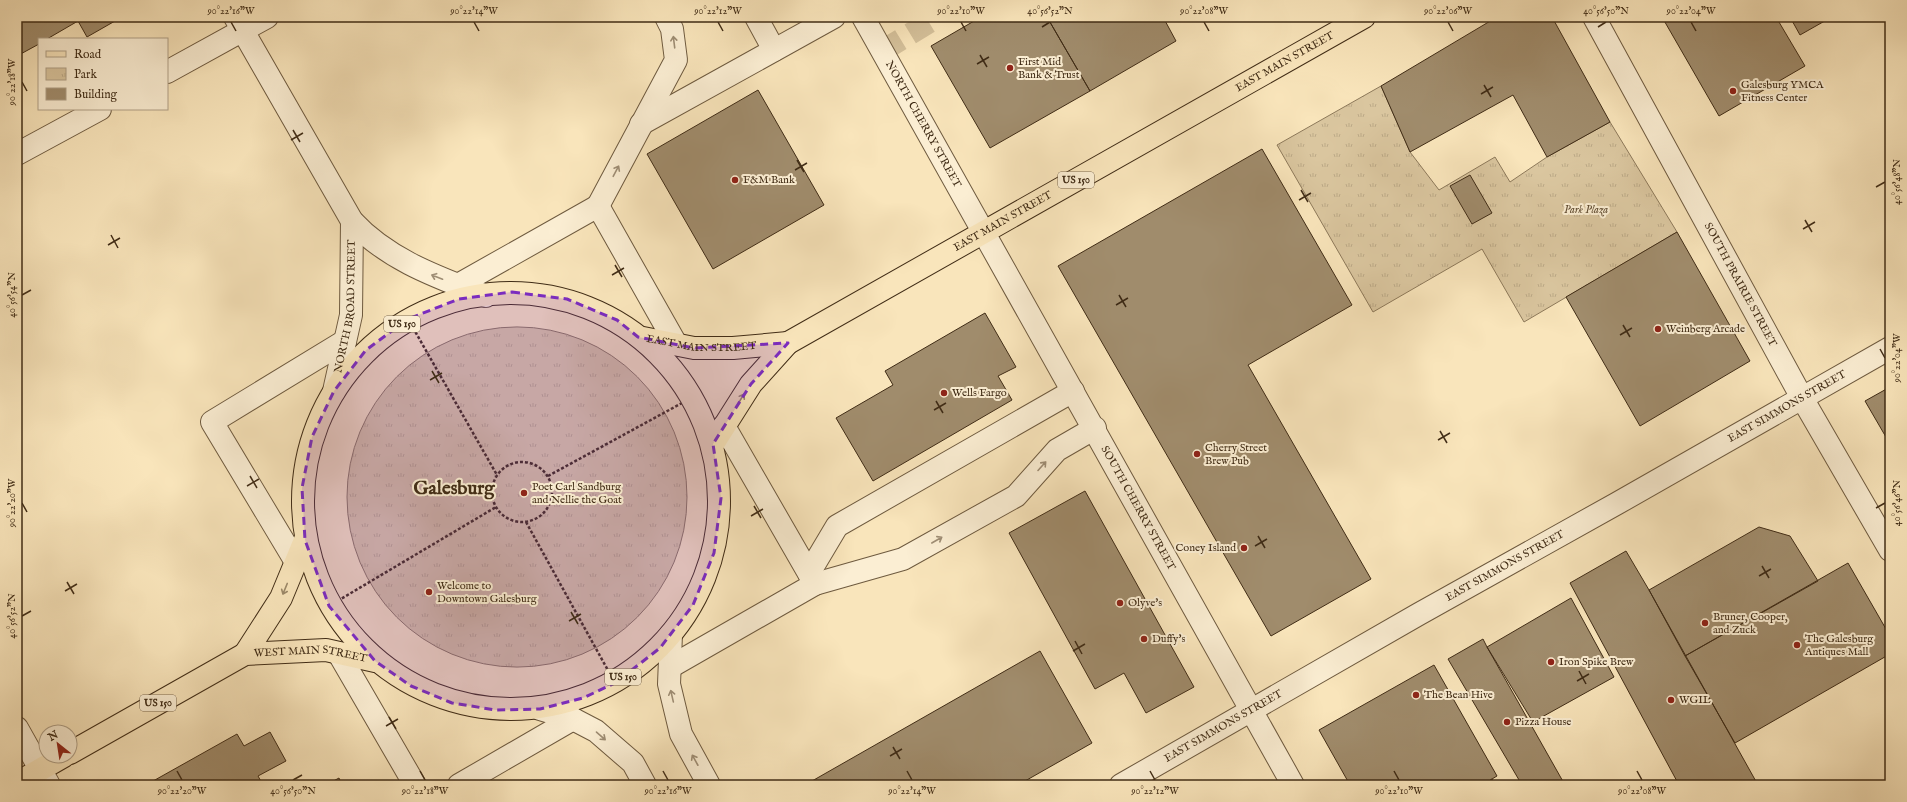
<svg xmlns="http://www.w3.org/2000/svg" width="1907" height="802" font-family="'IM FELL English',serif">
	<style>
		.park { fill: url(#park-tufts); stroke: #8d795a }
		.building { fill: #a08c6c; stroke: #402c16 }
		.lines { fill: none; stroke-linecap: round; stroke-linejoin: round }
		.minor-tunnel { stroke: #d4c09a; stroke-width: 22; stroke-dasharray: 22 11; stroke-linecap: butt }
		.minor-casing { stroke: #6e5a3f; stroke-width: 24 }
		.major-casing { stroke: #402c16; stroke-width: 24 }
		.path { stroke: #402c16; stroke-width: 2.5; stroke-dasharray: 3 2; stroke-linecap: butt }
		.minor { stroke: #fbeed3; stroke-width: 22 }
		.major { stroke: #f9e5bb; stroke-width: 22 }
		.oneway { stroke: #9e8d74 }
		.oneway2 { stroke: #9c8868 }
		.marked { fill: #7b2cbf; fill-opacity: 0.2; stroke: #7b2cbf; stroke-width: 3; stroke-dasharray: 8 5; stroke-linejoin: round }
		.ticks { fill: none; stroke: #402c16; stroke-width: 1.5 }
		.poi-dot { fill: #8f2418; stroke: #fbeed3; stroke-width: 1.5 }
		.labels { text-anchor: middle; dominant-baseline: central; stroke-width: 4; stroke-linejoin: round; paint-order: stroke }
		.shield { fill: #fbeed3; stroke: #78664f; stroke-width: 1 }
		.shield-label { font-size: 10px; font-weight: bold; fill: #402c16 }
		.poi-label { font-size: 11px; fill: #402c16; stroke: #fbeed3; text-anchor: start }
		.street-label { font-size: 11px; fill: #402c16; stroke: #fbeed3 }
		.park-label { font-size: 11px; font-style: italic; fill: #5f4b31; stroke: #fbeed3 }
		.town-label { font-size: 19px; font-weight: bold; fill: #402c16; stroke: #fbeed3 }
		.neatline { fill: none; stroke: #402c16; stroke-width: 1.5 }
		.ticks-label { font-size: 10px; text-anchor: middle; fill: #402c16 }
	</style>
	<defs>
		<pattern id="park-tufts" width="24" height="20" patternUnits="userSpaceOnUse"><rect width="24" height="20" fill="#dac69f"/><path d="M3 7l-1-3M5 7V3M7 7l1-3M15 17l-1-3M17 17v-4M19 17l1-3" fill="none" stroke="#bcaa88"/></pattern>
	</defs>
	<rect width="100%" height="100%" fill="#f9e5bb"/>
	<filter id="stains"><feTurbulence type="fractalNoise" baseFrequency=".005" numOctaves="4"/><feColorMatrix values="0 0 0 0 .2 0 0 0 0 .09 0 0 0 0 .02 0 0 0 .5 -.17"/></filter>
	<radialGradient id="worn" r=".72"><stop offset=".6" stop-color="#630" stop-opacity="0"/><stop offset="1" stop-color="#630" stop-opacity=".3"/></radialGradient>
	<!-- park -->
	<path class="park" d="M1381 86 1410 152 1439 190 1495 157 1510 182 1547 157 1610 122 1677 232 1524 322 1482 249 1373 312 1277 145Z
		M347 497a170 170 0 1 1 340 0a170 170 0 1 1-340 0Z"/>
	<!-- building -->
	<path class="building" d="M17 17H122L87 37 78 21 47 39H39V44L17 56Z
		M981 17H1047L1090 91 990 148 931 46Z
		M1047 17H1163L1176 41 1090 91Z
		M1497 17H1552L1610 122 1547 157 1513 95 1410 152 1381 86Z
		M1662 17H1776L1805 66 1719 116Z
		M1790 17H1830V18L1800 35Z
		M758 90 824 205 713 269 647 154Z
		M1262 149 1352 305 1248 365 1371 579 1271 636 1058 266Z
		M1470 175 1492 213 1472 224 1450 186Z
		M1677 232 1750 361 1640 426 1566 297Z
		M985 313 1016 367 998 376 1012 400 873 481 836 418 893 385 885 371Z
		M1890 387V444L1865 401Z
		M1085 491 1194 687 1146 713 1124 673 1095 689 1009 533Z
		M1759 527 1790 536 1818 581 1685 656 1649 590Z
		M1626 551 1649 590 1758 785H1679L1570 583Z
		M1848 563 1890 636V654L1735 743 1685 656Z
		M1571 598 1614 677 1533 722 1487 647Z
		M1483 639 1487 647 1565 785H1522L1448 659Z
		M1040 651 1092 743 1018 785H805Z
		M1434 665 1497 776 1482 785H1350L1319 730Z
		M270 732 286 761 258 776 263 785H146L237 734 244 746Z
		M339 778 342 785H326Z
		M1492 779 1495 785H1482Z"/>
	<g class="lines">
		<!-- minor-tunnel -->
		<path class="minor-tunnel" d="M882 51 938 17"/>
		<defs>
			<g id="minor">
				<path d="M235 17 352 221C388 260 437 277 486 296"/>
				<path d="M756 17 774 50"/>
				<path id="s1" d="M863 17 1293 785"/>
				<path id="s2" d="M1594 17 1802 398 1890 550"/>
				<path d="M167 72 267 17"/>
				<path d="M641 124 834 17"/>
				<path d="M17 154 100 109"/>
				<path d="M598 206 676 60 672 29 666 17"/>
				<path d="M458 285 598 206 676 344"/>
				<path id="s3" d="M334 391 351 315 352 221"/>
				<path d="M296 562 212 422 345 341"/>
				<path d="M809 573 837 526 1073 391"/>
				<path d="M815 584 903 559 1016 496 1057 450 1095 428"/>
				<path d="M671 634 669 684 681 734 709 785"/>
				<path d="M339 654 415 785"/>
				<path d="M670 667 815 584 724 426"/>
				<path d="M540 709 573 719 596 731 633 763 645 785"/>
				<path d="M17 728 49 785"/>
				<path d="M459 785 573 719"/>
				<path id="s4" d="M1121 785 1419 614 1616 504 1890 348"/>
			</g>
			<g id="major">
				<circle cx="511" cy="501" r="208"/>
				<path id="s5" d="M643 338 694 348H733L788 343"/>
				<path id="s6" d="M713 444 751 384 788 343 1364 17"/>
				<path d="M245 654 281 598 305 540"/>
				<path id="s7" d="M70 753 245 654 326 650 375 661"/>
				<path d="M17 783 64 756"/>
			</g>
		</defs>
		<!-- minor casing -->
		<use href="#minor" class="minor-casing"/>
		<!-- major casing -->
		<use href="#major" class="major-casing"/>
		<!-- path -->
		<path class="path" d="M408 319 497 475
			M492 492a30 30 0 1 1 60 0a30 30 0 1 1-60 0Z
			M548 476 693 397
			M526 522 615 683
			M329 606 496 507"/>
		<!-- minor -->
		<use href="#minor" class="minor"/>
		<!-- major -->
		<use href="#major" class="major"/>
	</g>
	<!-- one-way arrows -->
	<defs><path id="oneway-shaft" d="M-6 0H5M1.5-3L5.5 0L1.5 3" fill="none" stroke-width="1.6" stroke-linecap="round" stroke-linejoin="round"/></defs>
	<g class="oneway">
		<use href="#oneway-shaft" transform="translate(674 42) rotate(-97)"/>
		<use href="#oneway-shaft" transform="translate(616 171) rotate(-62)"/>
		<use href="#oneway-shaft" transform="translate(437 277) rotate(-159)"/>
		<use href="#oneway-shaft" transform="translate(1042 466) rotate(-48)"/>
		<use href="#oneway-shaft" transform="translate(937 540) rotate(-30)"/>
		<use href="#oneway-shaft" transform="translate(672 696) rotate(-103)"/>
		<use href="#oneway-shaft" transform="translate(601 736) rotate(41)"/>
		<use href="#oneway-shaft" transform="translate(695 760) rotate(-119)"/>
	</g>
	<g class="oneway2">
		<use href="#oneway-shaft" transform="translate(741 399) rotate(-58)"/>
		<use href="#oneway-shaft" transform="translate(285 589) rotate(112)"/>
	</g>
	<!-- marked area -->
	<path class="marked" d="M512 292 567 299 617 320 638 337 694 348 788 343 751 384 713 444 721 498 714 553 693 605 660 648 615 683 583 698 540 709 496 710 452 703 411 686 375 661 329 606 305 540 302 488 312 437 334 391 366 350 408 319 459 299Z"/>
	<!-- ticks -->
	<path class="ticks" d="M231 22 236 31M474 22 479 31M718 22 723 31M961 22 966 31M1204 22 1209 31M1448 22 1453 31M1691 22 1696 31M1042 27 1050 22M1598 27 1606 22M980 55 987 67M977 64 989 57M22 82 27 91M1484 85 1491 97M1481 94 1493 87M293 130 300 142M291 140 303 133M797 160 804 172M795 170 807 163M1876 187 1885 182M1301 190 1308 202M1299 200 1311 193M1805 220 1812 232M1803 229 1815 222M111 235 118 248M108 245 120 238M615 265 622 277M612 275 624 268M22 295 31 290M1119 295 1126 307M1116 305 1128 298M1623 325 1630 337M1620 335 1632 328M1880 349 1885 358M432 371 439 383M430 380 442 373M936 401 943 413M934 410 946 403M1440 431 1447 443M1438 440 1450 433M250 476 257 488M247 486 259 479M22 503 27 512M754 506 761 518M1876 508 1885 503M751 516 763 509M1258 536 1265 548M1255 546 1267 539M1762 566 1769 578M1759 576 1771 569M67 582 74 594M65 591 77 584M571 612 578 624M22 616 31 611M569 621 581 614M1075 641 1082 654M1073 651 1085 644M1579 671 1586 684M1577 681 1589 674M389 717 396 729M386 726 398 719M893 747 900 759M890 756 902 749M177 771 182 780M420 771 425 780M663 771 668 780M907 771 912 780M1150 771 1155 780M1394 771 1399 780M1637 771 1642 780M293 780 302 775"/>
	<!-- markers -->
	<g class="poi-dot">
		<circle cx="1010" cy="68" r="4"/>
		<circle cx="1733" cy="91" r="4"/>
		<circle cx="735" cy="180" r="4"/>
		<circle cx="1658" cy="329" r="4"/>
		<circle cx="944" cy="393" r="4"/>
		<circle cx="1197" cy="454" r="4"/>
		<circle cx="524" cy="493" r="4"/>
		<circle cx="1244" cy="548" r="4"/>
		<circle cx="429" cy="592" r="4"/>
		<circle cx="1120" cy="603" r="4"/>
		<circle cx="1705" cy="623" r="4"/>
		<circle cx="1144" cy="639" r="4"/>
		<circle cx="1797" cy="645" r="4"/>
		<circle cx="1551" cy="662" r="4"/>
		<circle cx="1416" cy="695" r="4"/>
		<circle cx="1671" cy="700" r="4"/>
		<circle cx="1507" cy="722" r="4"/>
	</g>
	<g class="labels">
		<!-- shield labels -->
		<g class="shield">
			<rect x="1058" y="172" width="36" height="16" rx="3"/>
			<rect x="384" y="316" width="36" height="16" rx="3"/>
			<rect x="605" y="669" width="36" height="16" rx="3"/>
			<rect x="140" y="695" width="36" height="16" rx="3"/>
		</g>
		<g class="shield-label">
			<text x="1076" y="180">US 150</text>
			<text x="402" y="324">US 150</text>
			<text x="623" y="677">US 150</text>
			<text x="158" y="703">US 150</text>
		</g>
		<!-- poi labels -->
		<g class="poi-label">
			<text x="1018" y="62">First Mid<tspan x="1018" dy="13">Bank &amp; Trust</tspan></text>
			<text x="1741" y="85">Galesburg YMCA<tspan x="1741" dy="13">Fitness Center</tspan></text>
			<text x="743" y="180">F&amp;M Bank</text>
			<text x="1666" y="329">Weinberg Arcade</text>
			<text x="952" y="393">Wells Fargo</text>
			<text x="1205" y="448">Cherry Street<tspan x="1205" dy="13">Brew Pub</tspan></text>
			<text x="532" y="487">Poet Carl Sandburg<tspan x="532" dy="13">and Nellie the Goat</tspan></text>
			<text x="1236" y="548" text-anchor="end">Coney Island</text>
			<text x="437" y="586">Welcome to<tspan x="437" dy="13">Downtown Galesburg</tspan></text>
			<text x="1128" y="603">Olyve's</text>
			<text x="1713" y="617">Bruner, Cooper,<tspan x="1713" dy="13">and Zuck</tspan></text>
			<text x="1152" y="639">Duffy's</text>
			<text x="1805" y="639">The Galesburg<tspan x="1805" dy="13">Antiques Mall</tspan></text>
			<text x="1559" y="662">Iron Spike Brew</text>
			<text x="1424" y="695">The Bean Hive</text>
			<text x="1679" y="700">WGIL</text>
			<text x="1515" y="722">Pizza House</text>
		</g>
		<!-- street labels -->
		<g class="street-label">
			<text stroke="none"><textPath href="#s6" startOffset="697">EAST MAIN STREET</textPath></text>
			<text stroke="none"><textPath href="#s1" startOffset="123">NORTH CHERRY STREET</textPath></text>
			<text stroke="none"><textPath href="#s6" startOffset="373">EAST MAIN STREET</textPath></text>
			<text stroke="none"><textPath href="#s2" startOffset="305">SOUTH PRAIRIE STREET</textPath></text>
			<text stroke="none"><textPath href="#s3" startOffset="86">NORTH BROAD STREET</textPath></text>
			<text stroke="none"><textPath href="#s5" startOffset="59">EAST MAIN STREET</textPath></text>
			<text stroke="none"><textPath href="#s4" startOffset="766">EAST SIMMONS STREET</textPath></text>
			<text stroke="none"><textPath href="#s1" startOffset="563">SOUTH CHERRY STREET</textPath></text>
			<text stroke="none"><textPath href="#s4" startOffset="442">EAST SIMMONS STREET</textPath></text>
			<text stroke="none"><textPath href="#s7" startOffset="267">WEST MAIN STREET</textPath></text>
			<text stroke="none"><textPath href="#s4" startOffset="118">EAST SIMMONS STREET</textPath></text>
		</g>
		<!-- park labels -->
		<g class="park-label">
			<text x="1586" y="210">Park Plaza</text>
		</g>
		<!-- town labels -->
		<g class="town-label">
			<text x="454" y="489">Galesburg</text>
		</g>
	</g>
	<!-- margin -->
	<rect width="1907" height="802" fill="none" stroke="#f9e5bb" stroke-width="44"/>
	<!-- legend -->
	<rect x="38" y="38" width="130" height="72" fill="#fbeed3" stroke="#b0a087"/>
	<rect x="46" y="51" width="20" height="6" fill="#f9e5bb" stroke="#b0a087"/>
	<text x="74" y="58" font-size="12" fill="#402c16">Road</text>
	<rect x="46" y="68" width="20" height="12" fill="url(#park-tufts)" stroke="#b0a087"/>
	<text x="74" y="78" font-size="12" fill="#402c16">Park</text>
	<rect x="46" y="88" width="20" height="12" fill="#a08c6c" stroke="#b0a087"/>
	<text x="74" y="98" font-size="12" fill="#402c16">Building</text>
	<!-- north arrow -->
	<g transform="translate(58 744) rotate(330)"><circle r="19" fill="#fbeed3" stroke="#b0a087"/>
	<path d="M0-3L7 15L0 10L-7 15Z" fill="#8f2418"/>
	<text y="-6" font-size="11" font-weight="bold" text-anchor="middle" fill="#402c16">N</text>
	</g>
	<rect x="22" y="22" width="1863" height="758" class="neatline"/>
	<g class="ticks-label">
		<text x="231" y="14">90°22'16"W</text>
		<text x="474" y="14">90°22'14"W</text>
		<text x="718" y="14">90°22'12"W</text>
		<text x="961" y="14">90°22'10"W</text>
		<text x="1050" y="14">40°56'52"N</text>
		<text x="1204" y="14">90°22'08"W</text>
		<text x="1448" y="14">90°22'06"W</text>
		<text x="1606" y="14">40°56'50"N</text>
		<text x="1691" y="14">90°22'04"W</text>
		<text transform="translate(11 82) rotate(-90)" y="4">90°22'18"W</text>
		<text transform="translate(1896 182) rotate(-90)" y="4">40°56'48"N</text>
		<text transform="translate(11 295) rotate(-90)" y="4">40°56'54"N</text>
		<text transform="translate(1896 358) rotate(-90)" y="4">90°22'04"W</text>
		<text transform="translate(1896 503) rotate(-90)" y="4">40°56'46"N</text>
		<text transform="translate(11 503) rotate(-90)" y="4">90°22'20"W</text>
		<text transform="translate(11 616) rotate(-90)" y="4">40°56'52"N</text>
		<text x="182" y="794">90°22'20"W</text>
		<text x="293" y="794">40°56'50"N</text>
		<text x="425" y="794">90°22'18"W</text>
		<text x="668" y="794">90°22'16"W</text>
		<text x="912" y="794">90°22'14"W</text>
		<text x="1155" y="794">90°22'12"W</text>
		<text x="1399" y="794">90°22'10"W</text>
		<text x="1642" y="794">90°22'08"W</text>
	</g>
	<rect width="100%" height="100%" filter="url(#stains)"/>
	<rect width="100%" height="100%" fill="url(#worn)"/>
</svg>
